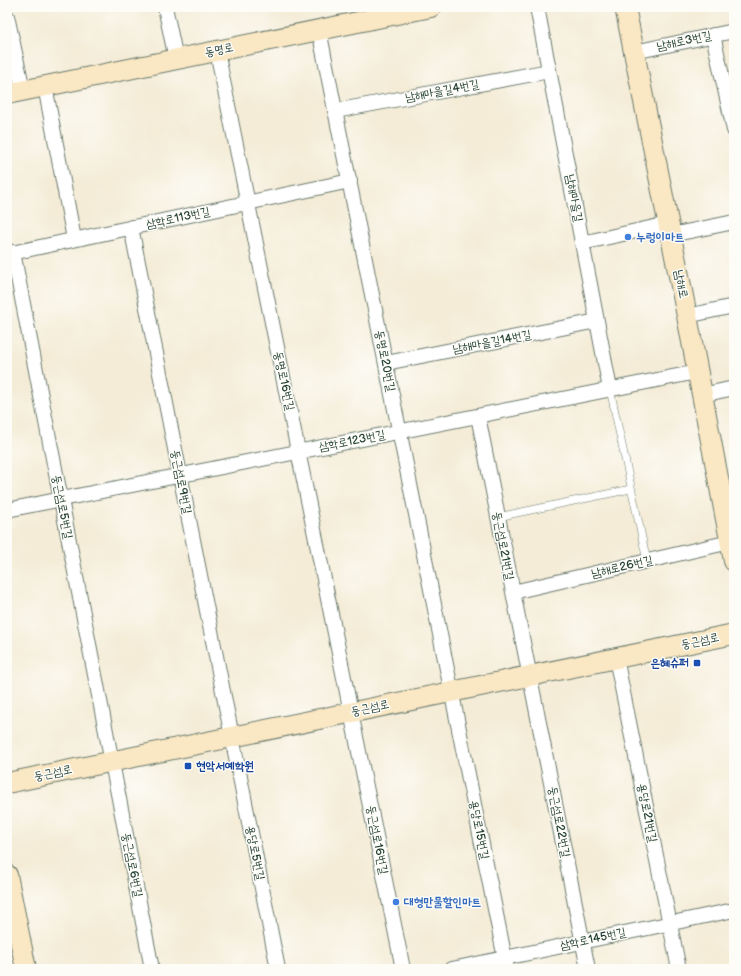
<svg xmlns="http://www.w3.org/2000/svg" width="741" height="976" font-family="'Balsamiq Sans','Poor Story',sans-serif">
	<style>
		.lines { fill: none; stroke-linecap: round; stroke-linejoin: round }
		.lane-casing { stroke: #6a7a6d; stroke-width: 8 }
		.street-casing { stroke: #6a7a6d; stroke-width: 16 }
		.secondary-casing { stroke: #6a7a6d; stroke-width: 22 }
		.lane { stroke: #fff; stroke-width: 7 }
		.street { stroke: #fff; stroke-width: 14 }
		.secondary { stroke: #fae7c3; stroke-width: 20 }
		.shop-dot { fill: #3f7fe0; stroke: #fdfcf7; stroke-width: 1.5 }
		.transit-dot { fill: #1a4fb4; stroke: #fdfcf7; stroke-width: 1.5 }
		.labels { text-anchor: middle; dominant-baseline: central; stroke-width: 3; stroke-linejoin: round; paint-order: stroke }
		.street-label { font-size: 12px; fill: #1f3d34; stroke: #fdfcf7 }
		.shop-label { font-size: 12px; font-weight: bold; fill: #366cbe; stroke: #fdfcf7; text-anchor: start }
		.transit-label { font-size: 12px; font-weight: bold; fill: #164399; stroke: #fdfcf7; text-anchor: end }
	</style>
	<rect width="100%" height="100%" fill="#fdfcf7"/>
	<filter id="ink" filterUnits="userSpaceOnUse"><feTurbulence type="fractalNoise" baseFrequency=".025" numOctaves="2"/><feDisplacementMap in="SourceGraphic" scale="8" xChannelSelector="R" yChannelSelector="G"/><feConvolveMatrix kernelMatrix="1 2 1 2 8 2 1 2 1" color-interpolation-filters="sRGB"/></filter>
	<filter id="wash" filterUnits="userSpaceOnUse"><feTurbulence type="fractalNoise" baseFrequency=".012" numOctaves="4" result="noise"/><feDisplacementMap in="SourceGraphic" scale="16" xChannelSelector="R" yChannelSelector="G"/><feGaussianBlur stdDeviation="0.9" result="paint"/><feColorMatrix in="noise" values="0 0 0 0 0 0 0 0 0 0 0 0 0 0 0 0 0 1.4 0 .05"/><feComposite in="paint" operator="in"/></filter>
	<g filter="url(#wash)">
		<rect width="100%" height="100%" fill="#f4ecd7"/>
	</g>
	<g filter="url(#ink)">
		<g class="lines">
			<defs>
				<path id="lane" d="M610 389 647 561
					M498 517 631 489"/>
				<path id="street" d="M165 7 176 59
					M537 7 610 389
					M7 16 23 90
					M319 30 507 969
					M713 35 734 130
					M217 51 403 969
					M634 52 734 31
					M45 86 74 239
					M335 111 549 71
					M131 227 278 969
					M671 235 734 222
					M582 243 668 224
					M13 252 152 969
					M7 254 350 181
					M687 316 734 306
					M386 363 597 321
					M702 395 734 388
					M478 416 588 969
					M7 510 697 372
					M513 592 730 542
					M616 658 679 969
					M452 969 734 910"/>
				<path id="secondary" d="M625 7 687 316 734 561
					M7 94 431 7
					M7 783 734 634
					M7 875 26 969"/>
			</defs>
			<!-- lane casing -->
			<use href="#lane" class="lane-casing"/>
			<!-- street casing -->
			<use href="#street" class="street-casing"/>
			<!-- secondary casing -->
			<use href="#secondary" class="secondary-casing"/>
			<!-- lane -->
			<use href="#lane" class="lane"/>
			<!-- street -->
			<use href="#street" class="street"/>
			<!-- secondary -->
			<use href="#secondary" class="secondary"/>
		</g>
	</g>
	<!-- markers -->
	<g class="shop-dot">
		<circle cx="628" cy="237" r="4"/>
		<circle cx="396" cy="902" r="4"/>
	</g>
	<g class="transit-dot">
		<rect x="693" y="659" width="8" height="8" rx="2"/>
		<rect x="184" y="762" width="8" height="8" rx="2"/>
	</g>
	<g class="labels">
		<!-- street labels -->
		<g class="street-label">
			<text transform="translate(684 41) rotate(-12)">남해로3번길</text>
			<text transform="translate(219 50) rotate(-11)">동명로</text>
			<text transform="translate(442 91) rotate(-11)">남해마을길4번길</text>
			<text transform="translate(574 198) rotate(79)">남해마을길</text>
			<text transform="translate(178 218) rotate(-12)">삼학로113번길</text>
			<text transform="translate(681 284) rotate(79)">남해로</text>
			<text transform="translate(492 342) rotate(-11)">남해마을길14번길</text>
			<text transform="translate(385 361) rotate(79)">동명로20번길</text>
			<text transform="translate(284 381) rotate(78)">동명로16번길</text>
			<text transform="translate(352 441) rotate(-11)">삼학로123번길</text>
			<text transform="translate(181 482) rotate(79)">둥근섬로9번길</text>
			<text transform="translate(62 507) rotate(79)">둥근섬로5번길</text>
			<text transform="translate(503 546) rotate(79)">둥근섬로21번길</text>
			<text transform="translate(622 567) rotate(-13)">남해로26번길</text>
			<text transform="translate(700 641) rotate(-12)">둥근섬로</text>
			<text transform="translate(370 708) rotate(-12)">둥근섬로</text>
			<text transform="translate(53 773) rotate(-12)">둥근섬로</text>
			<text transform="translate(647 813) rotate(79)">용당로21번길</text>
			<text transform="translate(559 822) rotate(79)">둥근섬로22번길</text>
			<text transform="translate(479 830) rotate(79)">용당로15번길</text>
			<text transform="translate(377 840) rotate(79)">둥근섬로16번길</text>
			<text transform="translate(255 853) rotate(79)">용당로5번길</text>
			<text transform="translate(132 865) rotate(79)">둥근섬로6번길</text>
			<text transform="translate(593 939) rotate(-12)">삼학로145번길</text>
		</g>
		<!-- shop labels -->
		<g class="shop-label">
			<text x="636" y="237">누렁이마트</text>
			<text x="404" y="902">대형만물할인마트</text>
		</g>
		<!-- transit labels -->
		<g class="transit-label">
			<text x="689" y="663">은혜슈퍼</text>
			<text x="196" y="766" text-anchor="start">현악서예학원</text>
		</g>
	</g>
	<!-- margin -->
	<rect width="741" height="976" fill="none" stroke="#fdfcf7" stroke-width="24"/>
</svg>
